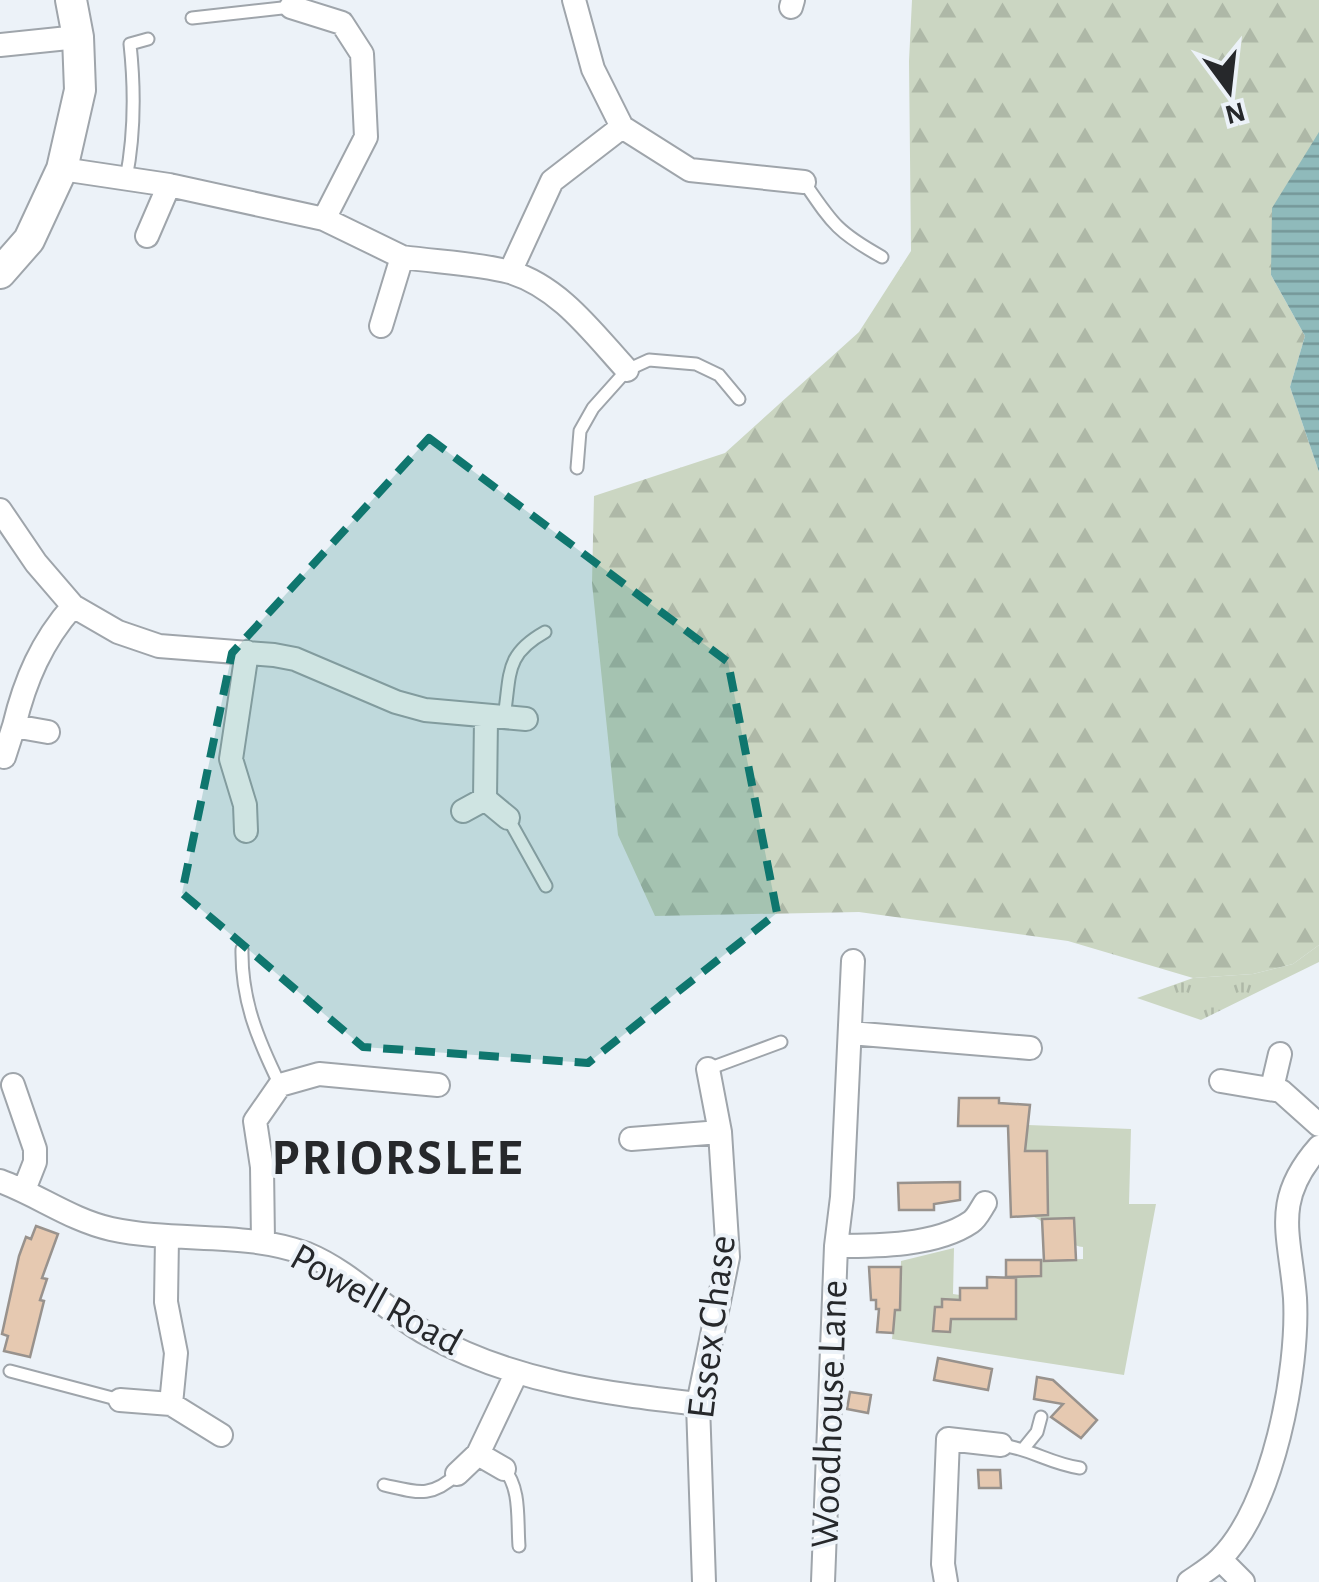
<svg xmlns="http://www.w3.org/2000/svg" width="1319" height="1582" font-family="'Alegreya Sans',sans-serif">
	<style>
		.grass { fill: url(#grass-tufts) }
		.forest { fill: url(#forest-firs) }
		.garden { fill: #cbd6c2 }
		.water { fill: url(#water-rules) }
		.building { fill: #e6c9b1; stroke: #98928d; stroke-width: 2.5 }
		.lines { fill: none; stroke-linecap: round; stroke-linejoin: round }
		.service-casing { stroke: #9fa5ab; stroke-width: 15 }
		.minor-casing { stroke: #9fa5ab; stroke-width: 26 }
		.tertiary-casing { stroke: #9fa5ab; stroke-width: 34 }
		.service { stroke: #fff; stroke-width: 11 }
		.minor { stroke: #fff; stroke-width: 22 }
		.tertiary { stroke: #fff; stroke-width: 30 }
		.marked { fill: #0f766e; fill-opacity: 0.2; stroke: #0f766e; stroke-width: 8; stroke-dasharray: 20 12; stroke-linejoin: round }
		.labels { text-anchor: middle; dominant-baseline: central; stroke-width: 8; stroke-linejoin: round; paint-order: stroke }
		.street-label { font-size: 40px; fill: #26282b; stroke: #ecf2f8 }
		.district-label { font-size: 50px; font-weight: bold; letter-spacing: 2.5px; fill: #26282b; stroke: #ecf2f8 }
	</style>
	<defs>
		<pattern id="grass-tufts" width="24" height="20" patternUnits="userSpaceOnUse" patternTransform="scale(2.5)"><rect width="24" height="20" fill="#cbd6c2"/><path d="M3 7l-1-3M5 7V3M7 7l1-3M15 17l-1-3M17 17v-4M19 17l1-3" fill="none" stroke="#aeb8a7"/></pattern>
		<pattern id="forest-firs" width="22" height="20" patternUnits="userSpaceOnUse" patternTransform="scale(2.5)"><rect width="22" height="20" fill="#cbd6c2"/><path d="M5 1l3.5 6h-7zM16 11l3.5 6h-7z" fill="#aeb8a7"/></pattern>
		<pattern id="water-rules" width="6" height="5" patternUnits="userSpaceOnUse" patternTransform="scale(2.5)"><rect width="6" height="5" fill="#8fbabb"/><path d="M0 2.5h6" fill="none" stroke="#759798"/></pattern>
	</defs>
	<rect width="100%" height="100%" fill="#ecf2f8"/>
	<!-- grass -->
	<path class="grass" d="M1319 945V962L1201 1020 1137 998 1193 978 1253 974 1293 964Z"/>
	<!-- forest -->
	<path class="forest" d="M912 0H1319V132L1271 275 1305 336 1290 387 1319 472V945L1293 964 1253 974 1193 978 1068 941 859 912 655 916 618 835 592 583 594 496 725 453 859 332 911 251 909 61Z"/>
	<!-- garden -->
	<path class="garden" d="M1028 1125 1131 1129 1129 1204H1156L1124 1375 892 1339 895 1310 900 1309 901 1261 954 1248 953 1294 960 1295 965 1319H1015L1006 1306V1276H1040L1041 1260 1083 1259V1247C1063 1245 1050 1222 1031 1216L1024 1153Z"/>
	<!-- water -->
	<path class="water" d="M1319 132V472L1290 387 1305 336 1271 275 1272 208Z"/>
	<!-- building -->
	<path class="building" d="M959 1098H999V1103L1030 1105 1025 1151H1047L1048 1215 1011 1217 1008 1126H958Z
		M960 1182V1200L934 1204V1210H899L898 1183Z
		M1074 1218 1076 1260 1044 1261 1042 1219Z
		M36 1226 58 1234 42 1278 47 1279 40 1300 44 1301 30 1357 4 1351 8 1336 2 1334 19 1256 26 1237 31 1239Z
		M1006 1260H1041V1276L1006 1277Z
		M869 1267H901L900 1310H895L893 1333 877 1332 879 1309H876V1300H871Z
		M987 1277 1016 1278V1319H951L950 1332 933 1331 935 1307H942V1299L960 1300V1288H987Z
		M938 1358 992 1369 988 1390 934 1380Z
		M1037 1377 1053 1380 1097 1420 1081 1438 1051 1417 1063 1404 1034 1399Z
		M850 1392 871 1395 868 1413 847 1409Z
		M978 1470H1000L1001 1488H979Z"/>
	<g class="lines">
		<defs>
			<path id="service" d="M192 18 291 7
				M126 179C135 133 135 90 130 44L148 39
				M804 182C832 223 837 232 882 257
				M577 468 580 431 593 408 627 370 649 360 696 364 719 375 739 399
				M504 717C511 674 504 655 545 632
				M508 818 546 886
				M242 949C241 1000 258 1040 280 1085
				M708 1069 781 1042
				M10 1371 120 1400
				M1001 1445C1032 1449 1048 1463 1080 1468
				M1024 1448 1037 1432 1041 1417
				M504 1469C521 1488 517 1520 519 1546
				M384 1485C416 1492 431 1499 457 1474"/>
			<path id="minor" d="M574 0 593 69 622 127 690 170 804 182
				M291 7 342 23 362 54 366 137 324 219 402 257
				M791 7 793 0
				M0 45 78 37
				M62 169 169 185
				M147 236 169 185 324 219
				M510 272 552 181 622 127
				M381 326 402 257C437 262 476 263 510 272 560 287 593 333 627 370
				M0 510 36 563 73 606
				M14 726C25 680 42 641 73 606L118 632 159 646 274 655 295 659 396 702 425 710 526 719
				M4 757 14 726 48 732
				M485 799 508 818
				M463 811 485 799 486 718
				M246 831 245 805 231 759 247 652
				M850 1033 1030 1048
				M1221 1081 1281 1091 1319 1125
				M13 1085 35 1149V1162L24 1190
				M1272 1088 1280 1054
				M631 1139 720 1132 708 1069
				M0 1181C38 1195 71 1220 111 1229 176 1243 245 1231 307 1254 351 1272 386 1311 427 1334 512 1382 603 1393 698 1404
				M167 1238 166 1302 176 1353 171 1404
				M263 1241 262 1167 255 1121 280 1085 319 1074 438 1085
				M836 1246C877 1246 936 1246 971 1222 977 1218 981 1209 985 1203
				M120 1400 171 1404 221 1435
				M504 1469 478 1454 516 1374
				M457 1474 478 1454
				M1220 1559 1243 1582
				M704 1582 698 1404 728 1257 720 1132
				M823 1582 836 1246 842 1197 853 961
				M946 1582 943 1564 948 1439 1001 1445
				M1189 1582C1199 1575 1211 1568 1220 1559 1273 1507 1299 1370 1295 1298 1290 1234 1271 1201 1319 1147"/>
			<path id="tertiary" d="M0 273 29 240 62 169 80 90 78 37 71 0"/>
		</defs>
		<!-- service casing -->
		<use href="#service" class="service-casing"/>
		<!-- minor casing -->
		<use href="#minor" class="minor-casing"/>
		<!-- tertiary casing -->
		<use href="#tertiary" class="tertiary-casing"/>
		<!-- service -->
		<use href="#service" class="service"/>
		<!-- minor -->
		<use href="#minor" class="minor"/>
		<!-- tertiary -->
		<use href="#tertiary" class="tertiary"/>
	</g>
	<!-- marked area -->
	<path class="marked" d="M429 438 728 662 777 913 588 1063 363 1047 182 893 232 653Z"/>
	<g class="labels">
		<!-- street labels -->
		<g class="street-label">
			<text transform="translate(376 1300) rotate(29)">Powell Road</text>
			<text transform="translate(712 1327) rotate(-83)">Essex Chase</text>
			<text transform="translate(830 1414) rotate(-88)">Woodhouse Lane</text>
		</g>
		<!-- district labels -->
		<g class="district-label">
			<text x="398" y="1159">PRIORSLEE</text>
		</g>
	</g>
	<!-- north arrow -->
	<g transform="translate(1229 90) rotate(165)" stroke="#ecf2f8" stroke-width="8" paint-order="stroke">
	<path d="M0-8L18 38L0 25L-18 38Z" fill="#26282b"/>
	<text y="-15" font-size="28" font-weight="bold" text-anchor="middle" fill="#26282b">N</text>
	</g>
</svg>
